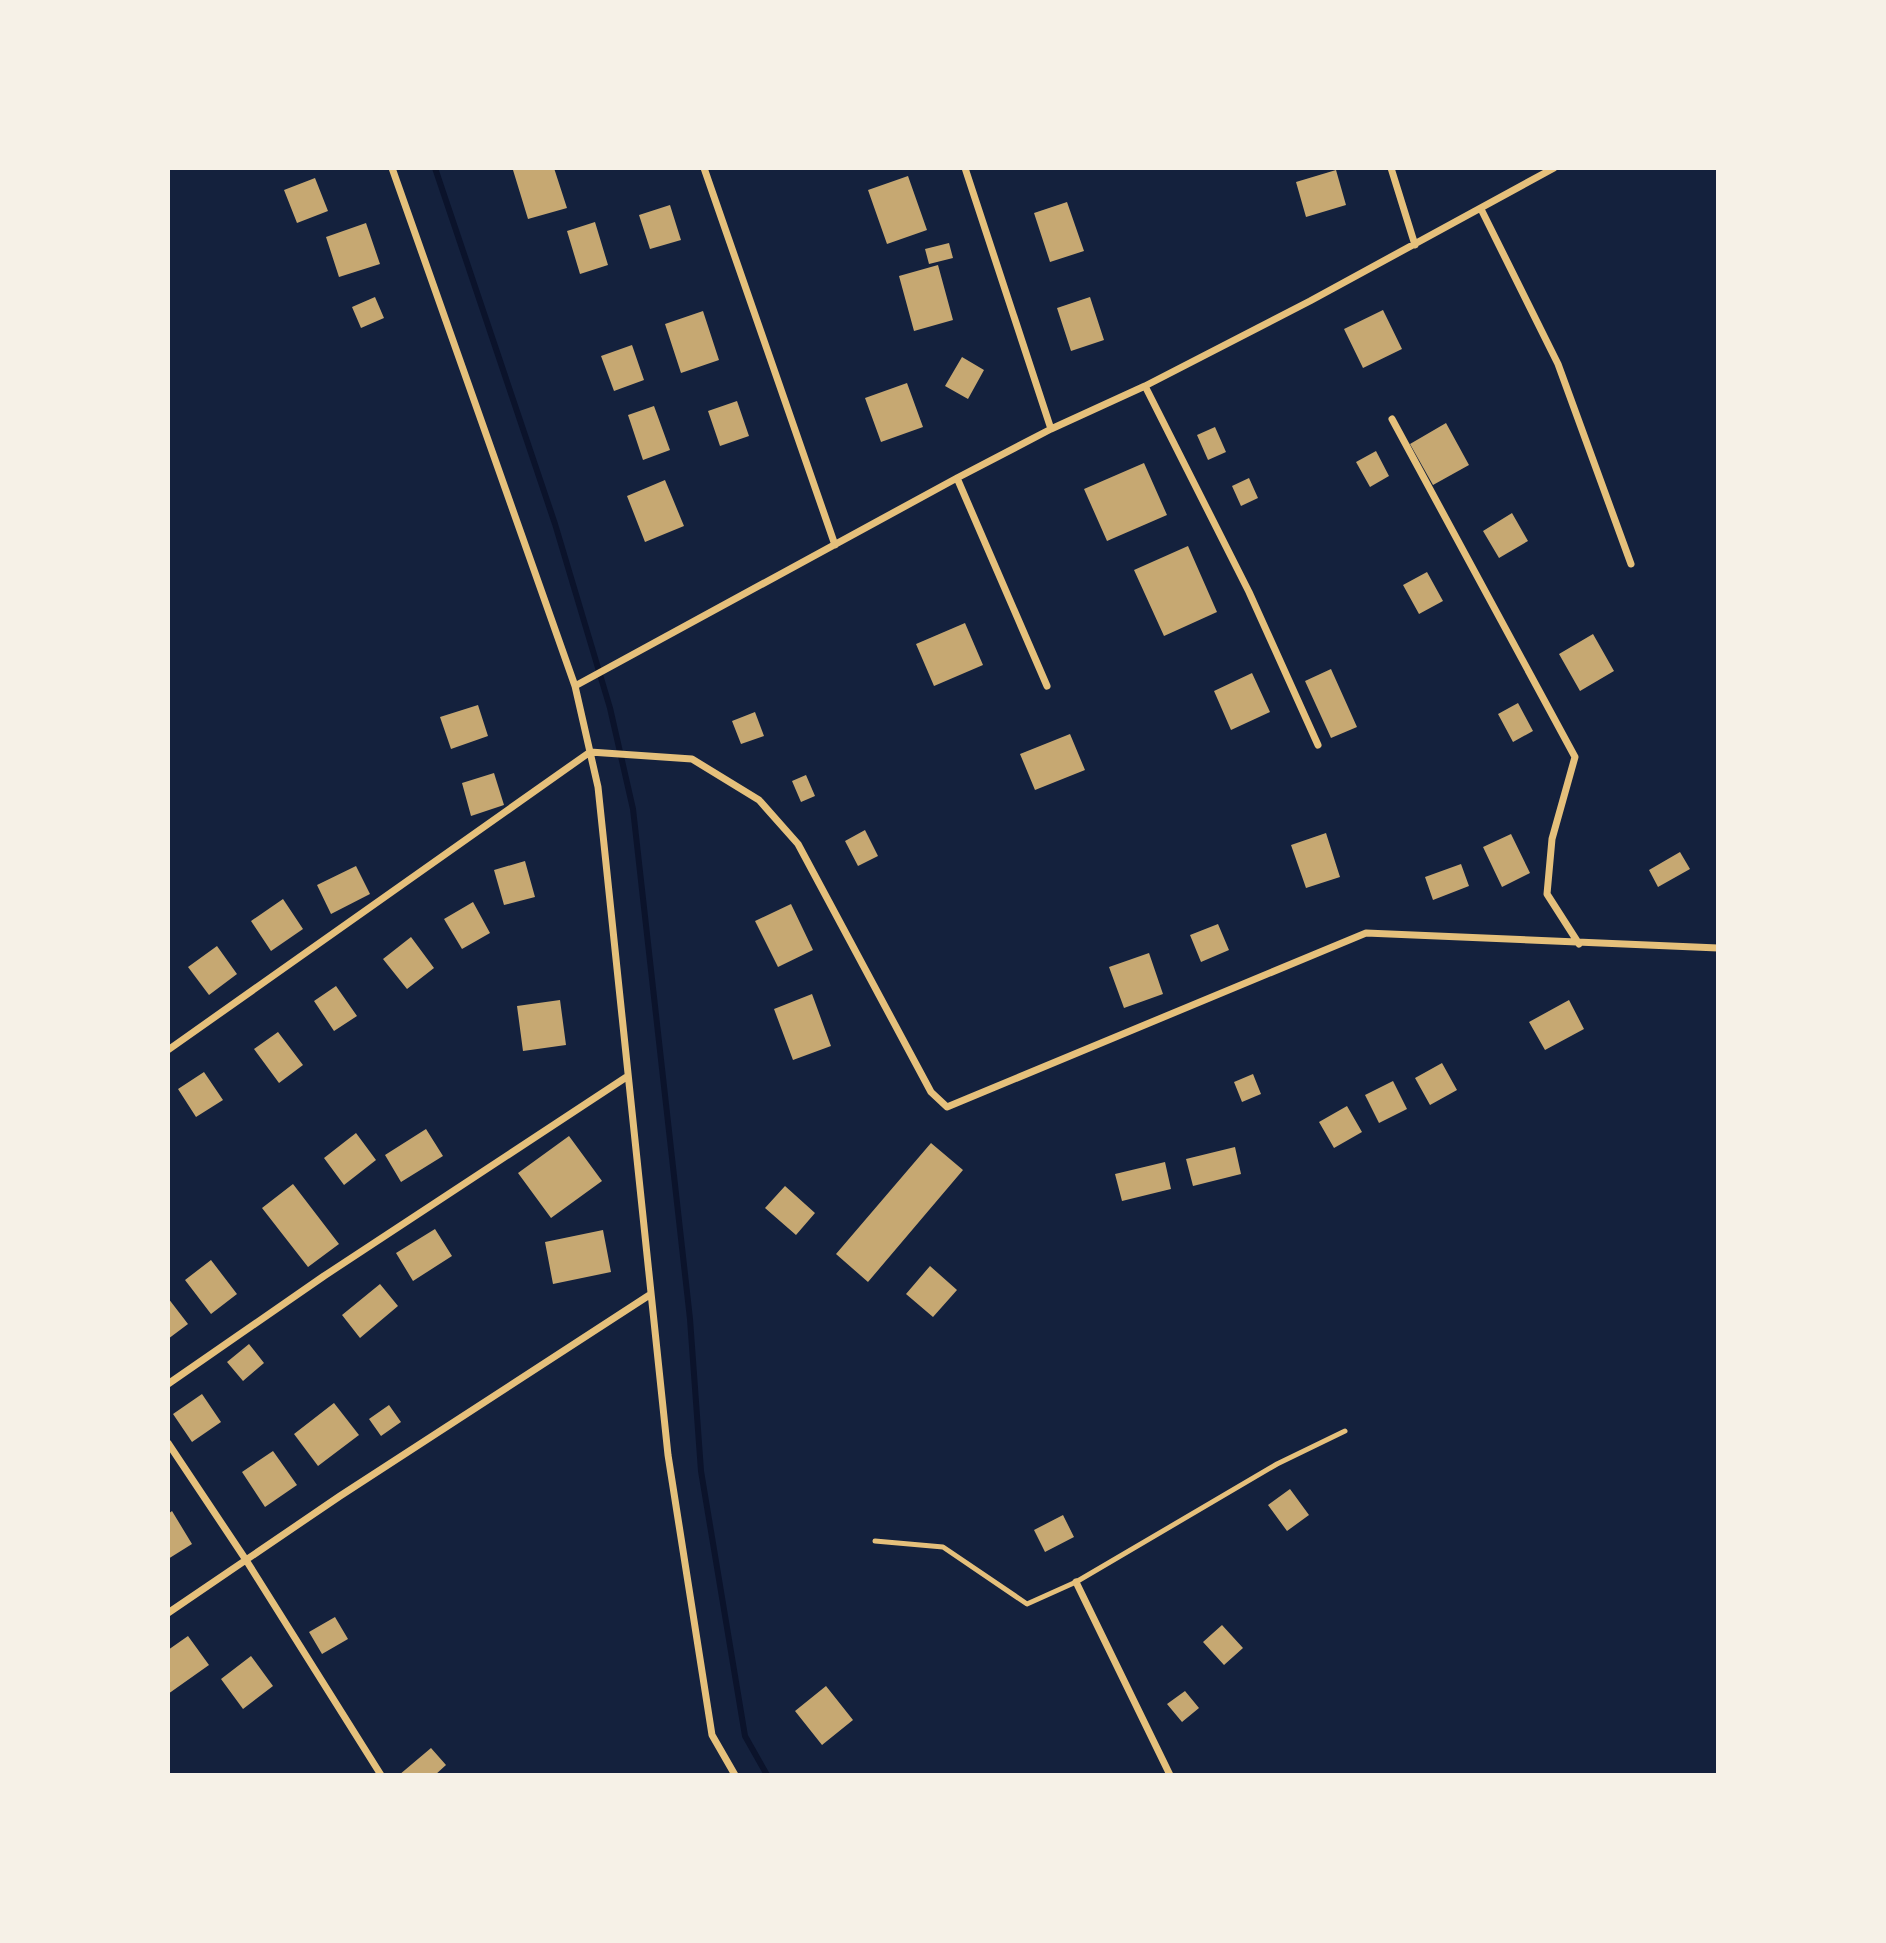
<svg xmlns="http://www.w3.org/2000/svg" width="1886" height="1943" font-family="Georgia,serif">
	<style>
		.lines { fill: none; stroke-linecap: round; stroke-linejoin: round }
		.stream { stroke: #0b132b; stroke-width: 6 }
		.building { fill: #c6a872 }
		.service { stroke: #e5c07b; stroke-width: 5 }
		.minor { stroke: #e5c07b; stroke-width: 7 }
	</style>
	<rect width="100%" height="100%" fill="#14213d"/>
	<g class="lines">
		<!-- stream -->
		<path class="stream" d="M435 168 555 524 610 708 633 809 690 1319 701 1471 745 1736 767 1775"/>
	</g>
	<!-- building -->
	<path class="building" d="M519 168H554L567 208 528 219 513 170Z
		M1336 170 1346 205 1306 217 1296 182Z
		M908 176 927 230 887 244 868 190Z
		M315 178 328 211 297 223 284 190Z
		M1067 202 1084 251 1050 262 1034 213Z
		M670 205 681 240 650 249 639 215Z
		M595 222 608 265 580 274 567 231Z
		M366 223 380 264 339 277 326 237Z
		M949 243 953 258 929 264 925 249Z
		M938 265 953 320 914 331 899 276Z
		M375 297 384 318 361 328 352 307Z
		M1090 297 1104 340 1071 351 1057 308Z
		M1383 310 1402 349 1363 368 1344 329Z
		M703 311 719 360 681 373 665 324Z
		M632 345 644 380 614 391 601 356Z
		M962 357 984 370 968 399 945 386Z
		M907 383 923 427 881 442 865 398Z
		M737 401 749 436 720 446 708 411Z
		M654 406 670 450 643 460 628 415Z
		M1446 423 1469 465 1433 485 1410 444Z
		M1215 427 1226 452 1208 460 1197 435Z
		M1376 451 1389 476 1370 487 1356 462Z
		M1144 463 1167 515 1107 541 1084 489Z
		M1249 478 1258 498 1241 506 1232 486Z
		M665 480 684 526 645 542 627 496Z
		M1512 513 1528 541 1499 558 1483 531Z
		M1188 546 1217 612 1164 636 1134 570Z
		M1427 572 1443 601 1419 614 1403 585Z
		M965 623 983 665 934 686 916 644Z
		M1593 634 1614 671 1580 691 1559 654Z
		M1331 669 1357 727 1331 738 1305 681Z
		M1252 673 1270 712 1231 730 1214 691Z
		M1518 703 1533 731 1513 742 1498 714Z
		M478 705 488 736 451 749 440 717Z
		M755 712 764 736 741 744 732 721Z
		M1070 734 1085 770 1035 790 1020 754Z
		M494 773 504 805 471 816 462 783Z
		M806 775 815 796 801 802 792 781Z
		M865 830 878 856 858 866 845 841Z
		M1326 833 1340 877 1306 888 1291 845Z
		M1511 834 1530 873 1502 887 1483 847Z
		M1680 852 1690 869 1658 887 1649 870Z
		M525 861 535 897 504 905 494 870Z
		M1461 864 1469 886 1433 900 1425 877Z
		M356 866 370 894 331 914 317 885Z
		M283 899 303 929 271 951 251 921Z
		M473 902 490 933 462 949 444 919Z
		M791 904 813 950 778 967 755 921Z
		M1218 924 1229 950 1201 962 1190 935Z
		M411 937 434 968 407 989 383 959Z
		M217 946 237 974 209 995 188 967Z
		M1149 953 1163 994 1124 1008 1109 967Z
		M336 986 357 1016 334 1031 314 1001Z
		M812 994 831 1046 793 1060 774 1009Z
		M560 1000 566 1045 523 1051 517 1006Z
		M1569 1000 1584 1029 1545 1050 1529 1022Z
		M278 1032 303 1065 279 1083 254 1049Z
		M1442 1063 1457 1090 1430 1105 1415 1078Z
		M204 1072 223 1100 196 1117 178 1089Z
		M1253 1074 1261 1094 1242 1102 1234 1082Z
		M1393 1081 1407 1109 1379 1123 1365 1095Z
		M1347 1106 1362 1132 1334 1148 1319 1122Z
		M426 1129 443 1156 401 1182 385 1155Z
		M356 1133 376 1160 344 1185 324 1158Z
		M569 1136 602 1181 551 1218 518 1173Z
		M931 1143 963 1170 868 1282 836 1254Z
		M1235 1147 1241 1174 1193 1186 1186 1159Z
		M1165 1162 1171 1189 1122 1201 1115 1174Z
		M293 1184 339 1244 308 1267 262 1208Z
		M785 1186 815 1213 796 1235 765 1208Z
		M435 1229 452 1256 413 1281 396 1253Z
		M603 1230 611 1272 553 1284 545 1242Z
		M211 1260 237 1294 211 1314 185 1280Z
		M930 1266 957 1290 933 1317 906 1294Z
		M380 1284 398 1306 360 1338 342 1315Z
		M168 1298 188 1324 168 1339Z
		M249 1344 264 1363 243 1381 227 1362Z
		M202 1394 221 1422 192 1442 173 1414Z
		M334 1403 359 1435 318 1466 294 1434Z
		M389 1405 401 1422 381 1436 369 1419Z
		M273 1451 297 1485 265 1507 242 1472Z
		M1290 1489 1309 1515 1287 1531 1268 1505Z
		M172 1511 192 1544 168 1559V1514Z
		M1063 1515 1074 1537 1045 1552 1034 1530Z
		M335 1617 348 1639 322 1654 309 1632Z
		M1222 1625 1243 1648 1224 1665 1203 1642Z
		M188 1636 209 1665 168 1694V1650Z
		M251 1656 273 1686 243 1709 221 1679Z
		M826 1686 853 1720 822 1745 795 1711Z
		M1185 1691 1199 1708 1182 1722 1167 1704Z
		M431 1748 446 1765 435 1775H399Z"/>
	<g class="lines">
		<!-- service -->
		<path class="service" d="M875 1541 943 1547 1027 1604 1076 1582 1277 1464 1345 1431"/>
		<!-- minor -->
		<path class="minor" d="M392 168 575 686 598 787 668 1455 712 1735 735 1775
			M704 168 835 545
			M965 168 1051 429
			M1391 168 1415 245
			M1481 209 1558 364 1631 564
			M1145 386 1249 592 1318 745
			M1392 419 1575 757 1552 839 1547 894 1579 944
			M957 478 1047 686
			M575 686 957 478 1051 429 1145 386 1310 301 1554 168
			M168 1050 590 752 692 759 759 800 798 844 931 1092 947 1107 1366 933 1718 948
			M168 1384 324 1276 628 1076
			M168 1443 246 1560 381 1775
			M1076 1582 1170 1775
			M168 1613 340 1496 651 1294"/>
	</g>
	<!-- border -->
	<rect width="1886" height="1943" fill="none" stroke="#f6f1e7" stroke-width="340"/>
</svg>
